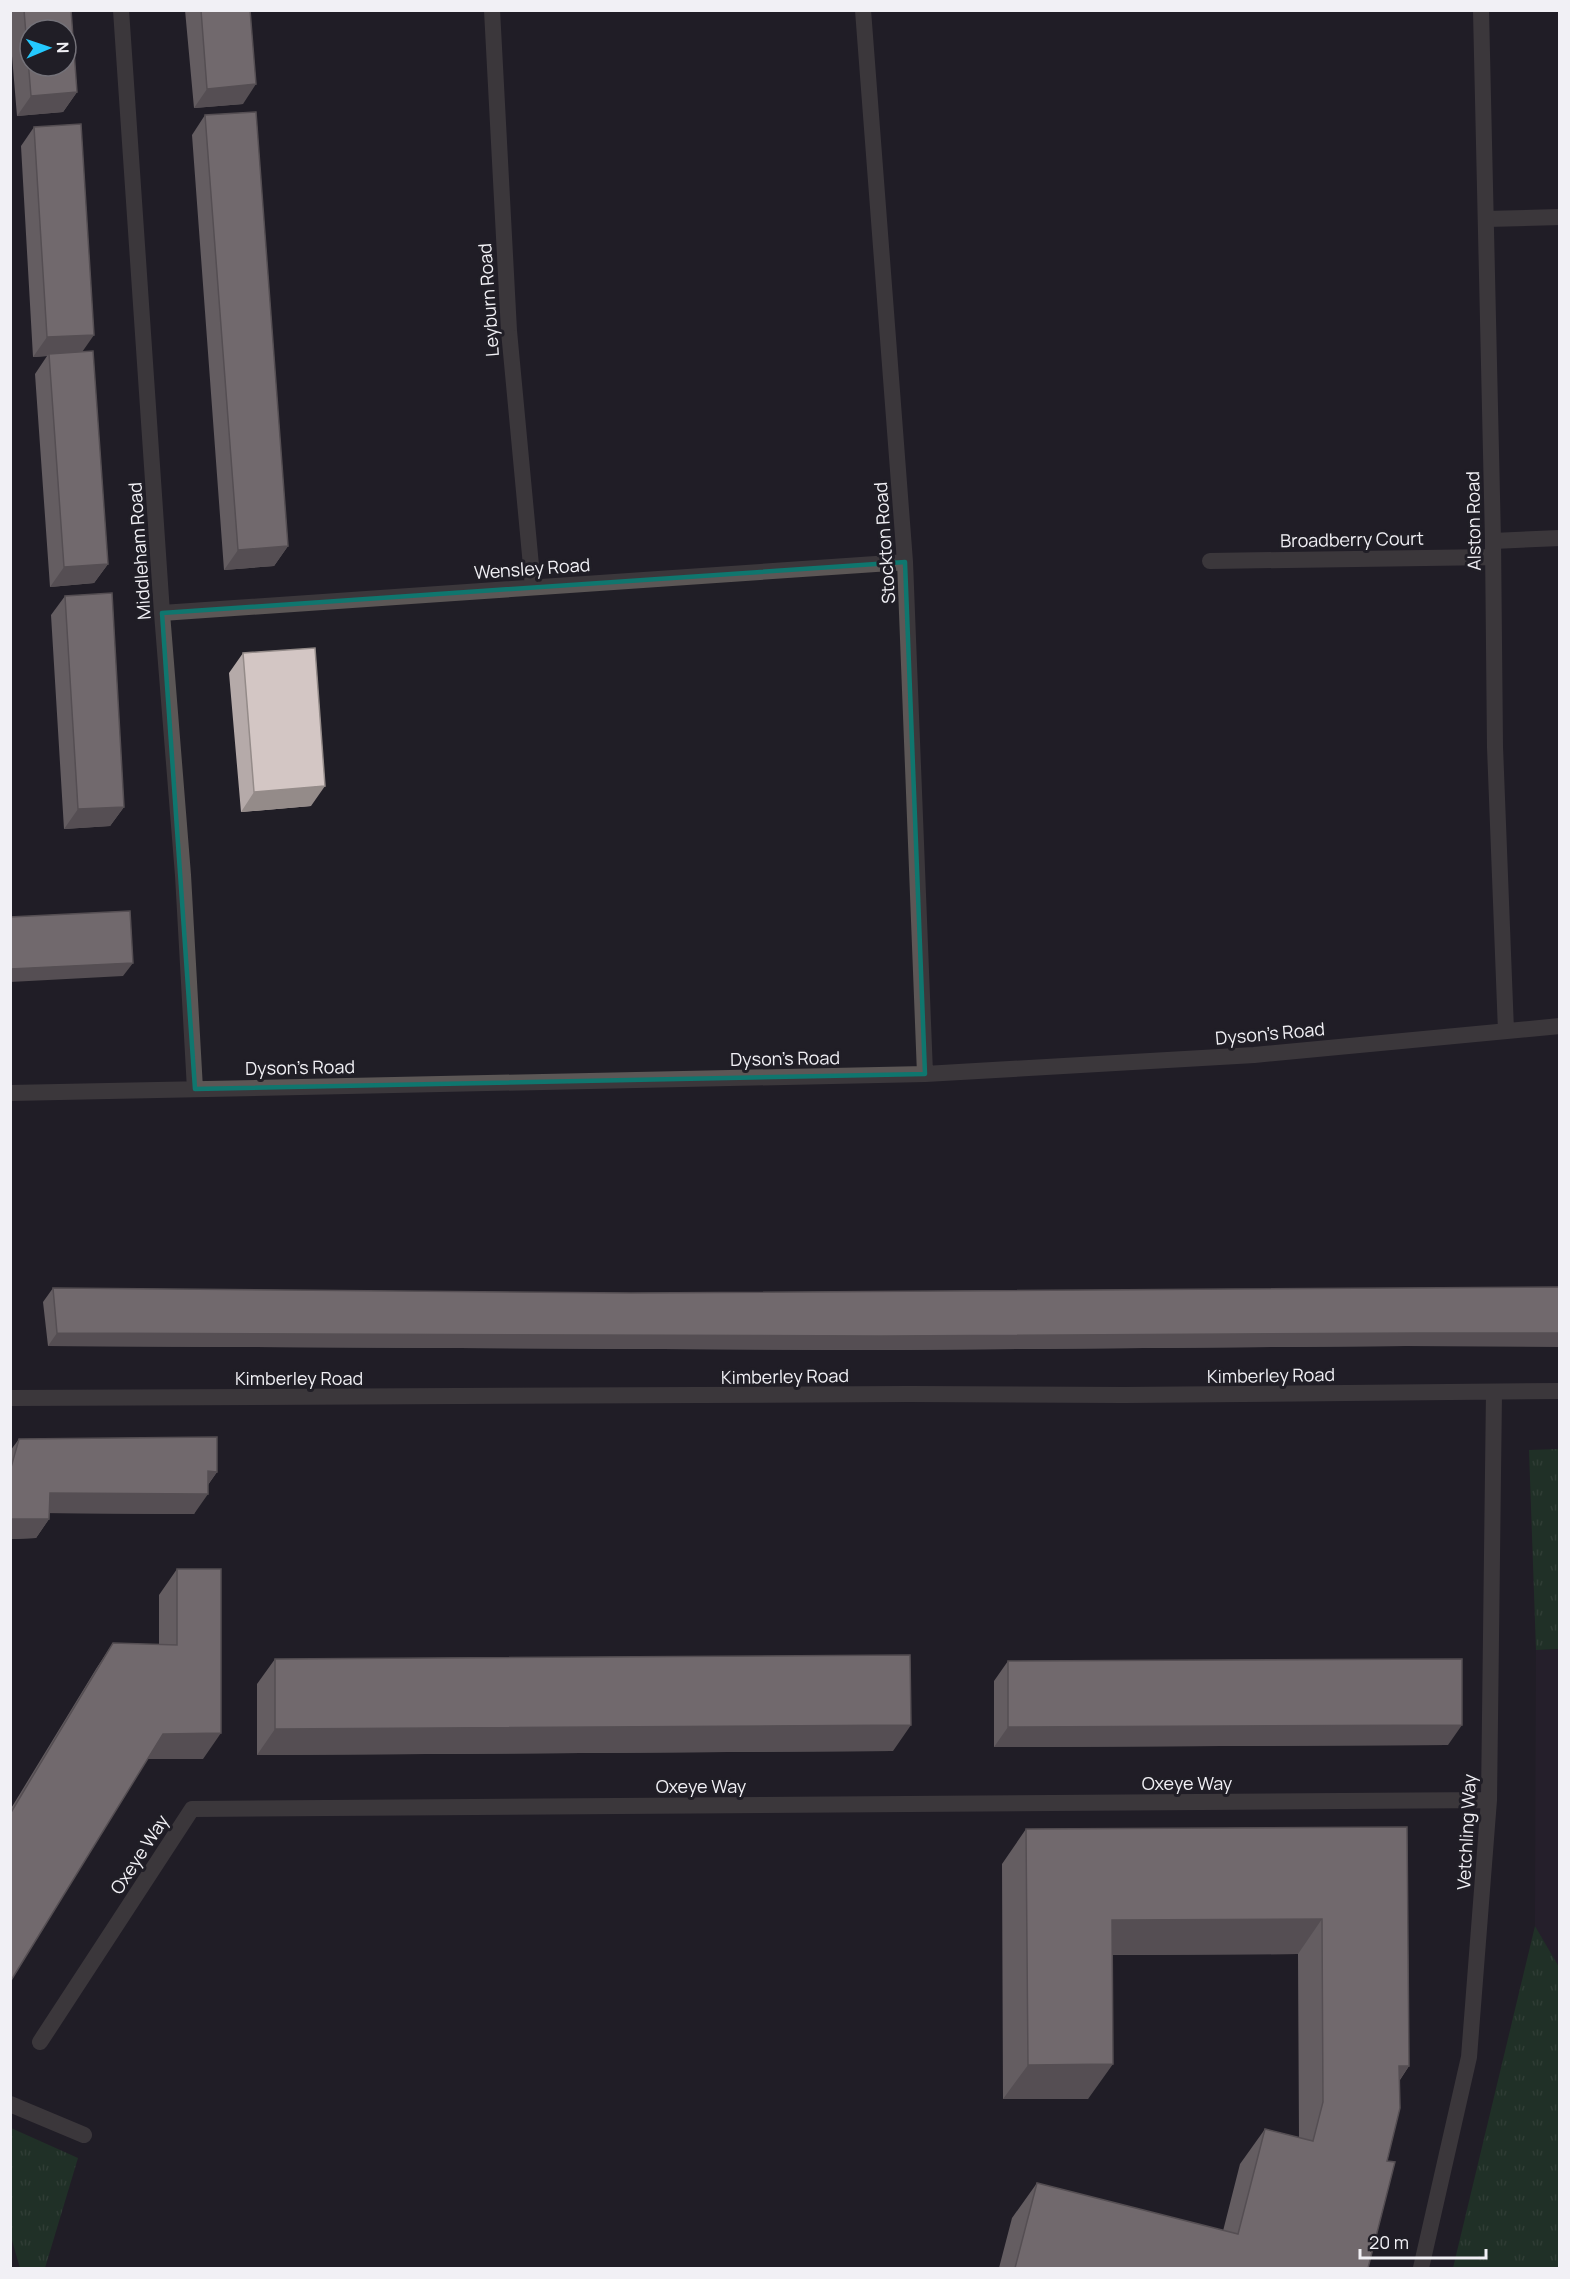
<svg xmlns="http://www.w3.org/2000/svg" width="1570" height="2279" font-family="Manrope,sans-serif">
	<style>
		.education { fill: #2b2332 }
		.grass { fill: url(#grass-tufts) }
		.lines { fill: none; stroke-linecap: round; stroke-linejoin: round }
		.service { stroke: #5c5756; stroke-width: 16 }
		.minor { stroke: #5c5756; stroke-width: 16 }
		.wall { fill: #b5aaa9 }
		.shaded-wall { fill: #948b89 }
		.building { fill: #d3c6c4; stroke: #948b89; stroke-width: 1.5; fill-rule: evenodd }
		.marked { fill: none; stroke: #0f766e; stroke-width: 4.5; stroke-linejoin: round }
		.labels { text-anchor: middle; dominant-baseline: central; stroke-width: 6; stroke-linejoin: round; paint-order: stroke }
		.street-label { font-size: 18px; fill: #f1f0f5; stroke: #201e26 }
	</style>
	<defs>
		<pattern id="grass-tufts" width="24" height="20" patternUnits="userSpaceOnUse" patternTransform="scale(1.5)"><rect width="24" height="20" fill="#204828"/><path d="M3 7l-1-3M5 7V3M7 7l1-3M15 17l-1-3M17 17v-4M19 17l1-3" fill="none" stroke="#416348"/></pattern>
	</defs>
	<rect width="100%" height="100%" fill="#201e26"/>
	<!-- education -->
	<path class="education" d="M1536 1650H1559V1967L1535 1926Z"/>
	<!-- grass -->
	<path class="grass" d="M1559 1449V1649L1536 1650 1529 1450Z
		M1535 1926 1559 1967V2268H1453Z
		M11 2128 78 2158 45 2268H20L11 2237Z"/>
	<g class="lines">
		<!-- service -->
		<path class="service" d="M1486 219 1560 217
			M1493 541 1560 538
			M10 2104 84 2135"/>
		<!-- minor -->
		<path class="minor" d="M121 10 162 613 183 875 195 1089
			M492 10 509 331 533 587
			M863 10 905 562 925 1074
			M1481 10 1493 541 1495 747 1506 1031
			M1210 561 1493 557
			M162 613 905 562
			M10 1093 925 1074 1254 1055 1560 1026
			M10 1398 909 1394 1124 1395 1560 1391
			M40 2042 192 1809 1489 1800
			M1421 2268 1469 2057 1489 1800 1494 1392"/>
	</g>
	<!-- wall -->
	<path class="wall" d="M10 10H71L77 92 63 112 17 116 10 32Z
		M185 10H250L243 104 194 108Z
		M205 115 288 546 274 566 224 570 192 135Z
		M34 127 82 352 108 564 94 583 50 587 35 374 47 356 33 357 21 146Z
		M65 596 124 807 110 826 64 829 51 615Z
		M243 653 311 806 241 812 229 673Z
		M53 1288 1406 1346 871 1350 48 1346 43 1302Z
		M19 1439 217 1472 208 1485 194 1514 49 1513V1519L36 1538 10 1539V1451Z
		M177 1569 203 1759H147L10 1982V1810L96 1669 113 1643 159 1645V1595Z
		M275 1659 893 1751 257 1755V1684Z
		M1008 1661 1448 1745 994 1747V1681Z
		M1407 1827 1409 2066 1400 2080 1368 2268H999L1012 2218 1037 2183 1223 2231 1240 2164 1265 2129 1299 2138V2137L1298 1954 1112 1955 1088 2099H1003L1002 1864 1026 1829Z"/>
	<!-- shaded-wall -->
	<path class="shaded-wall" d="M256 84 243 104 194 108 207 89Z
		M77 92 63 112 17 116 31 96Z
		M94 335 80 355 49 354 47 356 33 357 47 337Z
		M288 546 274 566 224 570 238 550Z
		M108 564 94 583 50 587 64 567Z
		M325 786 311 806 241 812 254 792Z
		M124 807 110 826 64 829 78 809Z
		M133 963 123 976 10 982V969Z
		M57 1333H1560V1347L1406 1346 871 1350 48 1346Z
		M208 1471 217 1472 203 1491Z
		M50 1493 208 1494 194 1514 36 1513Z
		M10 1519H49L36 1538 10 1539Z
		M911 1725 893 1751 257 1755 275 1729Z
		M1462 1725 1448 1745 994 1747 1008 1727Z
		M221 1733 203 1759H145L163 1734Z
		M1322 1919 1298 1954 1088 1955 1112 1920Z
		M1113 2064 1088 2099H1003L1028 2065Z
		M1399 2066H1409L1385 2101Z"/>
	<!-- building -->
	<path class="building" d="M24 10H71L77 92 31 96ZM30 30H66V66H30Z
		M201 10H250L256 84 207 89Z
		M256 112 288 546 238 550 205 115Z
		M81 124 94 335 47 337 34 127Z
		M93 351 108 564 64 567 49 354Z
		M112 593 124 807 78 809 65 596Z
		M315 648 325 786 254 792 243 653Z
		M130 911 133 963 10 969V917Z
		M1560 1287V1333H1416L881 1336 57 1333 53 1288 631 1293Z
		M217 1437V1472L208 1471V1494L50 1493 49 1519H10V1471L19 1439Z
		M177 1569H221V1733L163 1734 10 1982V1814L113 1643 177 1645Z
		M910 1655 911 1725 275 1729V1659Z
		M1462 1659V1725L1008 1727V1661Z
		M1407 1827 1409 2066H1399L1400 2108 1387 2161 1395 2162 1368 2268H1015L1037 2183 1238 2234 1265 2129 1313 2141 1323 2102 1322 1919 1112 1920 1113 2064 1028 2065 1026 1829Z"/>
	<!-- marked area -->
	<path d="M0 0H1570V2279H0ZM905 562 925 1074 195 1089 162 613Z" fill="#201e26" fill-opacity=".55" fill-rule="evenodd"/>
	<path class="marked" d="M905 562 925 1074 195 1089 162 613Z"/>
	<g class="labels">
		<!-- street labels -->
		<g class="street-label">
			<text transform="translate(488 300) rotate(-94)">Leyburn Road</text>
			<text transform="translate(1473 521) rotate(-91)">Alston Road</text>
			<text transform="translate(1352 539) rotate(-1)">Broadberry Court</text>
			<text transform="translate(884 543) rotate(-94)">Stockton Road</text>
			<text transform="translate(139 551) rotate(-94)">Middleham Road</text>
			<text transform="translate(532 568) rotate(-4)">Wensley Road</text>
			<text transform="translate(1270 1033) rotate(-5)">Dyson's Road</text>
			<text transform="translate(785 1058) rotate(-1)">Dyson's Road</text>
			<text transform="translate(300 1067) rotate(-1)">Dyson's Road</text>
			<text transform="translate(1271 1375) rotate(-1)">Kimberley Road</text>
			<text transform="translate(785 1376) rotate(-1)">Kimberley Road</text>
			<text x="299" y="1378">Kimberley Road</text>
			<text x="1187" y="1783">Oxeye Way</text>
			<text x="701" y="1786">Oxeye Way</text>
			<text transform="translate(1466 1832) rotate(-87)">Vetchling Way</text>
			<text transform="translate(139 1854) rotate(-57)">Oxeye Way</text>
		</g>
	</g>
	<!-- border -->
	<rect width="1570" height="2279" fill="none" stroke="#f1f0f5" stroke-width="24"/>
	<!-- north arrow -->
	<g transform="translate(48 48) rotate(88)"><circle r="28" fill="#201e26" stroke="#747279" stroke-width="1.5"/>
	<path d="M0-4.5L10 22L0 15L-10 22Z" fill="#24c9fe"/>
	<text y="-9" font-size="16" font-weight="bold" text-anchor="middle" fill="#f1f0f5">N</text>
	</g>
	<!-- scale -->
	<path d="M1360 2249v9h126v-9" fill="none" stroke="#f1f0f5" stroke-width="3"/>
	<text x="1369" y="2249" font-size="18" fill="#f1f0f5" stroke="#201e26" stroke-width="4.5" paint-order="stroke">20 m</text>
</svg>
